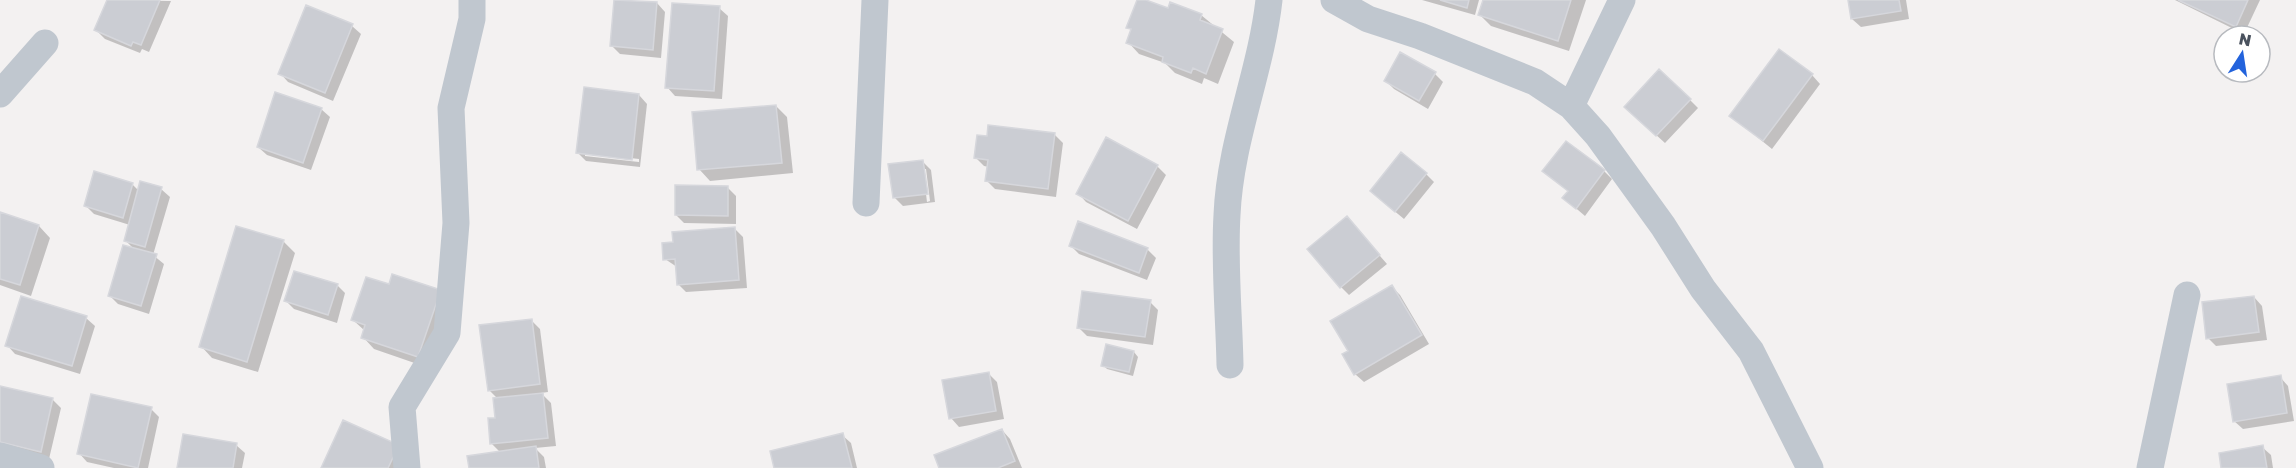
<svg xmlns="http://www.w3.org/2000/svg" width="2296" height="468" font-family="'Golos Text',sans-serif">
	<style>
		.shadow { fill: #0003; fill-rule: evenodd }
		.building { fill: #cbcdd3; stroke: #d6d7dc; stroke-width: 1.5 }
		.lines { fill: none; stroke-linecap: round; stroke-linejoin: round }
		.minor { stroke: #c0c7cf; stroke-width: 27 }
	</style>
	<rect width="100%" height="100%" fill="#f3f1f1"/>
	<!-- shadow -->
	<path class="shadow" d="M109 0 171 1 149 52 142 49 140 53 105 39 96 30Z
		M615 0 657 3 665 12 661 58 620 54 611 45Z
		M1138 0 1169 10 1201 15 1234 42 1218 84 1204 78 1202 84 1175 73 1165 63 1139 54 1128 42 1132 31 1128 27Z
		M1422 0H1479L1475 15Z
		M1484 0H1586L1569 51 1491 26 1479 14Z
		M1849 0H1906L1909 19 1861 27 1852 19Z
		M2175 0H2260L2244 34Z
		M719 8 728 16 722 99 675 96 667 87Z
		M352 26 361 34 333 101 288 82 280 73Z
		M1435 74 1443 82 1428 109 1394 89 1386 81Z
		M1812 75 1820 84 1772 149 1731 116Z
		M639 95 647 104 640 167 586 161 578 153ZM585 153 639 159V162L585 156Z
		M1690 100 1698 108 1665 143 1634 115Z
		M776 106 787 117 793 173 710 181 699 169Z
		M321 109 330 117 311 170 267 155 258 147Z
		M1054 134 1063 143 1056 197 995 189 987 181 989 167 984 166 976 158Z
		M1107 139 1157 166 1166 175 1137 229 1086 202 1078 193Z
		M923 162 931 170 935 202 903 206 894 197ZM923 169H926L930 201 927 202Z
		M1544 171H1604L1612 179 1585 216 1564 198 1569 192Z
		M1426 174 1434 182 1404 219 1380 199Z
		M132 184 139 191 161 189 170 197 153 255 164 264 149 314 118 304 109 295 134 249 125 240 130 225 94 214 86 206Z
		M728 188 736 196V224L684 223 676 215Z
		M0 214 39 226 50 238 31 296 0 285Z
		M1347 218 1387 264 1349 295 1341 287Z
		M237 228 284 242 295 253 258 372 212 358 201 346Z
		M734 228 743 237 747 288 686 292 678 284 677 267 665 259Z
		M1070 245 1147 249 1156 258 1147 280 1079 254Z
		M337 285 345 293 337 323 294 309 286 301Z
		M389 286 440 291 429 368 374 349 363 337 365 331 353 320Z
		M1392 287 1400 295 1429 344 1364 382 1355 374 1350 352Z
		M2254 297 2262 306 2267 340 2216 346 2208 338Z
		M1150 302 1158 310 1153 345 1087 336 1079 328Z
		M86 318 95 326 80 374 15 354 7 345Z
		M531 320 540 329 548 392 541 393 551 403 556 446 535 448 544 457 546 468H470L501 453 491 443 498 399 489 390Z
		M1134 352 1138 357 1133 376 1107 369 1103 365Z
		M988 373 997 382 1004 419 959 427 951 418Z
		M2280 377 2288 386 2294 421 2243 429 2234 421Z
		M0 387 52 399 61 408 49 459 0 448Z
		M151 409 159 417 148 468H114L87 462 79 453Z
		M1002 430 1010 439 1022 468H940Z
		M842 435 851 443 857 468H776Z
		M236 445 245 453 242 468H178Z
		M398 447 400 468H323Z
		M2262 447 2271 455 2273 468H2223Z"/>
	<!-- building -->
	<path class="building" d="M107 0H160L141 45 133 42 131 46 94 30Z
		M614 0 657 2 653 50 610 46Z
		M1137 0H1146L1168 8 1170 2 1202 14 1200 20 1223 29 1206 74 1193 68 1191 73 1162 62 1163 57 1126 43 1131 29 1126 28Z
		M1440 0H1469L1467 8Z
		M1483 0H1571L1558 41 1478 15Z
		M1848 0H1899L1901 11 1851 19Z
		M2178 0H2248L2236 27Z
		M672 3 720 6 714 91 665 88Z
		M306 5 353 24 325 93 278 74Z
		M1779 49 1813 74 1763 141 1729 116Z
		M1400 52 1436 72 1419 101 1384 81Z
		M1659 69 1691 99 1656 136 1624 107Z
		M584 87 639 94 632 160 576 153Z
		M275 92 322 108 303 163 257 147Z
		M776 105 782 163 697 170 692 112Z
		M988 125 1055 133 1048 189 985 181 988 160 974 158 977 135 987 136Z
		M1106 137 1158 165 1128 221 1076 194Z
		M1566 141 1605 170 1576 209 1562 198 1568 191 1542 171Z
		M1401 152 1427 173 1395 212 1370 191Z
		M923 160 928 194 893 198 888 164Z
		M94 171 133 183 123 218 84 206Z
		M140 181 162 187 145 247 124 241Z
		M675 185 728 186V216L675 215Z
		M0 212 39 225 20 285 0 279Z
		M1347 216 1380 255 1340 288 1307 249Z
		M1078 221 1148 248 1139 273 1069 246Z
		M236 226 284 240 247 362 199 347Z
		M735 227 739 280 677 285 675 259 663 260 662 243 673 242 672 232Z
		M123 245 157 254 141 306 108 296Z
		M294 271 338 284 328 315 284 301Z
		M392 274 441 290 418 357 361 338 365 325 351 320 366 277 389 284Z
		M1392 285 1422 335 1354 375 1342 354 1348 351 1330 321Z
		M1082 291 1151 300 1145 337 1077 328Z
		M21 296 87 316 72 366 5 346Z
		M2254 296 2259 332 2206 339 2202 302Z
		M532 319 540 384 488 391 479 325Z
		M1106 344 1134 351 1129 372 1101 366Z
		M989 372 996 411 949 419 942 380Z
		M2281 375 2287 413 2233 422 2227 384Z
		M0 386 53 398 41 452 0 442Z
		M543 393 548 438 490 444 488 418H495L493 398Z
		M91 394 152 407 138 468 77 454Z
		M343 420 399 445 388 468H321Z
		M1002 429 1015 461 998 468H939L934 455Z
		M843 433 852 468H774L770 451Z
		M183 434 237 443 233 468H177Z
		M2263 445 2267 468H2221L2219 453Z
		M536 446 539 468H469L467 456Z"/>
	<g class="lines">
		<!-- minor -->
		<path class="minor" d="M1334 0 1368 19 1420 36 1535 82 1571 106 1598 136 1663 226 1703 289 1751 351 1810 468
			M0 94 45 43
			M1571 106 1622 0
			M866 203 875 0
			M1230 365C1229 315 1224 264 1227 215 1230 141 1261 72 1269 0
			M0 456 41 468
			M407 468 402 407 447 333 456 223 451 108 472 19V0
			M2150 468 2187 295"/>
	</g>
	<!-- north arrow -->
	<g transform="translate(2242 54) rotate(12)"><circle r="28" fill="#ffffff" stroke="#b7babf" stroke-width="1.5"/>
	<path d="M0-4.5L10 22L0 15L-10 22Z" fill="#2363dc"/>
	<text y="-9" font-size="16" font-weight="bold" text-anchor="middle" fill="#4a525e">N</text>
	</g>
</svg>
